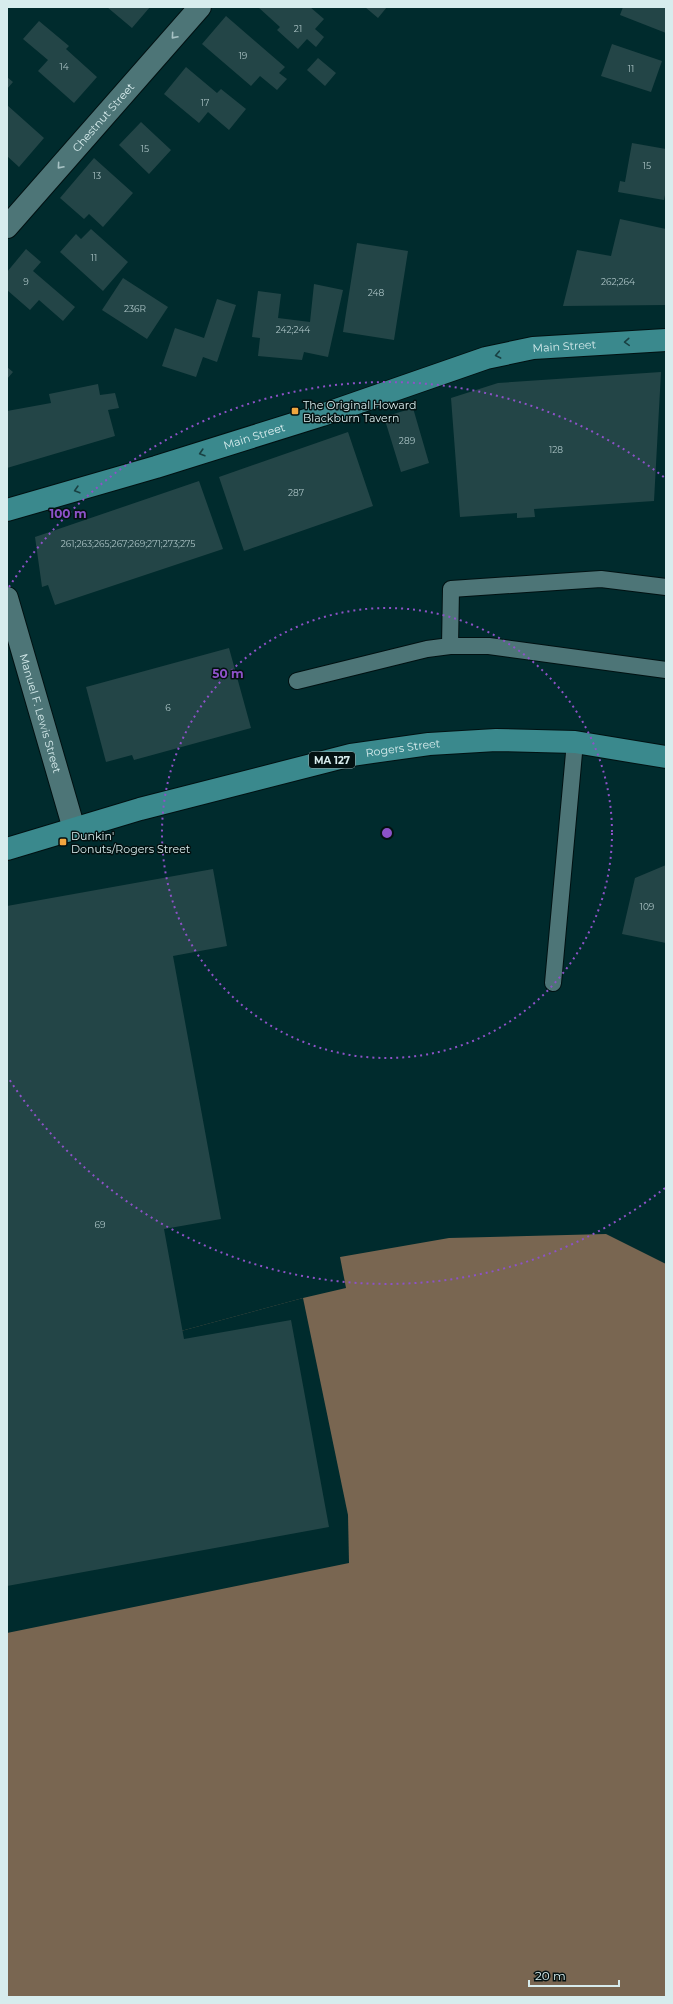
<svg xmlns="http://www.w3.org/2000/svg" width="673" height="2004" font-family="Montserrat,sans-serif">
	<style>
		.water { fill: #796651 }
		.pier { fill: #002b2d }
		.building { fill: #234547 }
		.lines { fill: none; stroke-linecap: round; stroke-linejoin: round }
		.lane-casing { stroke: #001112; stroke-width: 18 }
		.street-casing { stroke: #001112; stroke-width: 24 }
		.primary-casing { stroke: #001112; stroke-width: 24 }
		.lane { stroke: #4d7577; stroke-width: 16 }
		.street { stroke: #4d7577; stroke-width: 22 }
		.primary { stroke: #3a898d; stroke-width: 22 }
		.oneway { stroke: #a7c2c4 }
		.oneway2 { stroke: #194143 }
		.ring { fill: none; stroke: #8d52c8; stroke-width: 2; stroke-dasharray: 2 4 }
		.poi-dot { fill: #f1a63f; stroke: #031111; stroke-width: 1.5 }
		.labels { text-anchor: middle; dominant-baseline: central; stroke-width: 3; stroke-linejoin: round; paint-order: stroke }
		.number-label { font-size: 9px; fill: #aac2c4 }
		.shield { fill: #031111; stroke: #97aaab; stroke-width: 1 }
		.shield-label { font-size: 10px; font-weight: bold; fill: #d7eced }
		.street-label { font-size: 11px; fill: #d7eced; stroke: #031111 }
		.poi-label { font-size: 11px; fill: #d7eced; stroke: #031111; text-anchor: start }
		.centre { fill: #8d52c8; stroke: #031111; stroke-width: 2 }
		.ring-label { font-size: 12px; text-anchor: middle; font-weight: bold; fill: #8d52c8; stroke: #031111; stroke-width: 3; stroke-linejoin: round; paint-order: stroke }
	</style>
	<rect width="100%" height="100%" fill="#002b2d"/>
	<!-- water -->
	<path class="water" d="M606 1234 666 1264V1997H7V1378L303 1298 346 1288 340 1257 449 1238Z"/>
	<!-- pier -->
	<path class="pier" d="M303 1298 348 1515 349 1563 7 1633V1378Z"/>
	<!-- building -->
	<path class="building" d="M107 7H150L132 28Z
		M258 7H310L324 19 315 29 324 37 316 47 307 39 298 49 277 30 280 27Z
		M365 7H387L378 18Z
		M623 7H666V33L620 15Z
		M226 16 285 67 279 73 287 79 277 90 260 76 251 86 202 44Z
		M39 21 69 46 66 49 97 77 74 103 38 71 48 60 23 39Z
		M612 44 662 61 651 92 601 76Z
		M318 58 336 73 325 86 307 70Z
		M186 67 217 93 221 89 246 109 229 130 208 112 199 123 164 94Z
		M7 77 13 82 7 89Z
		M7 105 44 138 19 167 7 156Z
		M141 122 171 150 149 174 119 145Z
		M632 143 666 149V190L664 200 618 192 620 181 625 182Z
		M94 158 133 193 103 227 89 214 84 219 60 198Z
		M620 219 666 229V305L563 306 577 250 611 256Z
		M91 229 128 262 103 291 60 252 76 234 81 239Z
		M357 243 408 251 394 340 343 332Z
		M26 249 41 262 33 271 75 307 63 321 39 300 30 310 7 290V272Z
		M123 278 168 307 147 339 102 310Z
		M314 284 343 290 328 357 304 352 302 360 258 356 260 338 252 337 258 291 281 294 278 318 310 322Z
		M217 299 236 305 217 362 203 357 196 377 162 366 175 328 204 338Z
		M7 367 13 372 7 379Z
		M661 372 654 501 534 509 535 517 517 518V513L460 517 451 398 498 383Z
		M98 384 100 395 115 393 119 408 108 410 115 436 7 468V411L51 403 49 394Z
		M413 408 429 463 401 472 384 417Z
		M348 432 373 506 244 551 219 477Z
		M199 481 223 549 55 605 48 585 42 587 35 537Z
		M229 648 251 728 134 760 132 755 106 762 86 687Z
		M666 865V943L622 934 635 878Z
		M213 869 227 946 173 956 221 1219 164 1229 184 1339 291 1320 329 1527 7 1586V906Z"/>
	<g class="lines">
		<defs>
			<path id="lane" d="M450 646 451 589 601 579 666 587
				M297 681 427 649 450 646H489L666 670
				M553 983 575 742"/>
			<g id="street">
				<path id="s1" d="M7 227 200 7"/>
				<path id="s2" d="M7 598 74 829"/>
			</g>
			<g id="primary">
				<path id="s3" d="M7 510 156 467 322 415 486 358 533 348 666 340"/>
				<path id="s4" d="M7 849 140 809 351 755 429 744 496 740 575 742 666 757"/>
			</g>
		</defs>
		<!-- lane casing -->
		<use href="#lane" class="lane-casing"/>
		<!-- street casing -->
		<use href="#street" class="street-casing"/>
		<!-- primary casing -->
		<use href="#primary" class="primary-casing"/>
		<!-- lane -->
		<use href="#lane" class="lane"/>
		<!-- street -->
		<use href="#street" class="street"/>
		<!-- primary -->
		<use href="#primary" class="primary"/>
	</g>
	<!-- one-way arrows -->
	<defs><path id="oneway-chevron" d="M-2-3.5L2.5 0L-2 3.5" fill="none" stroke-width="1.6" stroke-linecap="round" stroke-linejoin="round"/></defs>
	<g class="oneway">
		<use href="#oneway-chevron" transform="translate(174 36) rotate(131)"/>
		<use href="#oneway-chevron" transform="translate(60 166) rotate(131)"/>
	</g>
	<g class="oneway2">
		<use href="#oneway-chevron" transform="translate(627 342) rotate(176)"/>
		<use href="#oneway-chevron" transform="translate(498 355) rotate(169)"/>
		<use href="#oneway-chevron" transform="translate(202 453) rotate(163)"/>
		<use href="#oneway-chevron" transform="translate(77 490) rotate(164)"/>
	</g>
	<!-- distance rings -->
	<g class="ring">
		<circle cx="387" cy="833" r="225"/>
		<path d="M665 1188A451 451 0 0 1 9 1079M9 587A451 451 0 0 1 665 478"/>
	</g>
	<!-- markers -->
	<g class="poi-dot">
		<rect x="291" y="407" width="8" height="8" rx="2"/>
		<rect x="59" y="838" width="8" height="8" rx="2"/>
	</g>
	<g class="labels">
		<!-- number labels -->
		<g class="number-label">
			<text x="298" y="28">21</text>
			<text x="243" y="55">19</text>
			<text x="64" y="66">14</text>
			<text x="631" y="68">11</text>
			<text x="205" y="102">17</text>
			<text x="145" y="148">15</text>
			<text x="647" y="165">15</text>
			<text x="97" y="175">13</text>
			<text x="94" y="257">11</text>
			<text x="26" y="281">9</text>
			<text x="618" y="281">262;264</text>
			<text x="376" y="292">248</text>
			<text x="135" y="308">236R</text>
			<text x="293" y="329">242;244</text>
			<text x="407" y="440">289</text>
			<text x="556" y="449">128</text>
			<text x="296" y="492">287</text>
			<text x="128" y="543">261;263;265;267;269;271;273;275</text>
			<text x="168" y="707">6</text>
			<text x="647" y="906">109</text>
			<text x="100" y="1224">69</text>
		</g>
		<!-- shield labels -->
		<rect class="shield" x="309" y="752" width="46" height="16" rx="3"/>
		<g class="shield-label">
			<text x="332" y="760">MA 127</text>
		</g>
		<!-- street labels -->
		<g class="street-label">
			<text stroke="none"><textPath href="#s1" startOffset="146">Chestnut Street</textPath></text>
			<text stroke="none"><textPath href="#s3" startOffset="582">Main Street</textPath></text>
			<text stroke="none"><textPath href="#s3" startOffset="258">Main Street</textPath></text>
			<text stroke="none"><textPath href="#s2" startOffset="120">Manuel F. Lewis Street</textPath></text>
			<text stroke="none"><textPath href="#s4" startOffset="409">Rogers Street</textPath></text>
		</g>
		<!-- poi labels -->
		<g class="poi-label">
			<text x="303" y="405">The Original Howard<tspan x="303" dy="13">Blackburn Tavern</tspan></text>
			<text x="71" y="836">Dunkin'<tspan x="71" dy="13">Donuts/Rogers Street</tspan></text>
		</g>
	</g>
	<circle cx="387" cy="833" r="6" class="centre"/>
	<g class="ring-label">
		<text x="68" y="518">100 m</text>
		<text x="228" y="678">50 m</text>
	</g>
	<!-- border -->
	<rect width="673" height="2004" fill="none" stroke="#d7eced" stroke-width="16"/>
	<!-- scale -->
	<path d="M529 1980v6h90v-6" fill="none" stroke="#d7eced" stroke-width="2"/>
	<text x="535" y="1980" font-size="12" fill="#d7eced" stroke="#031111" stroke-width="3" paint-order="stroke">20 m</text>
</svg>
